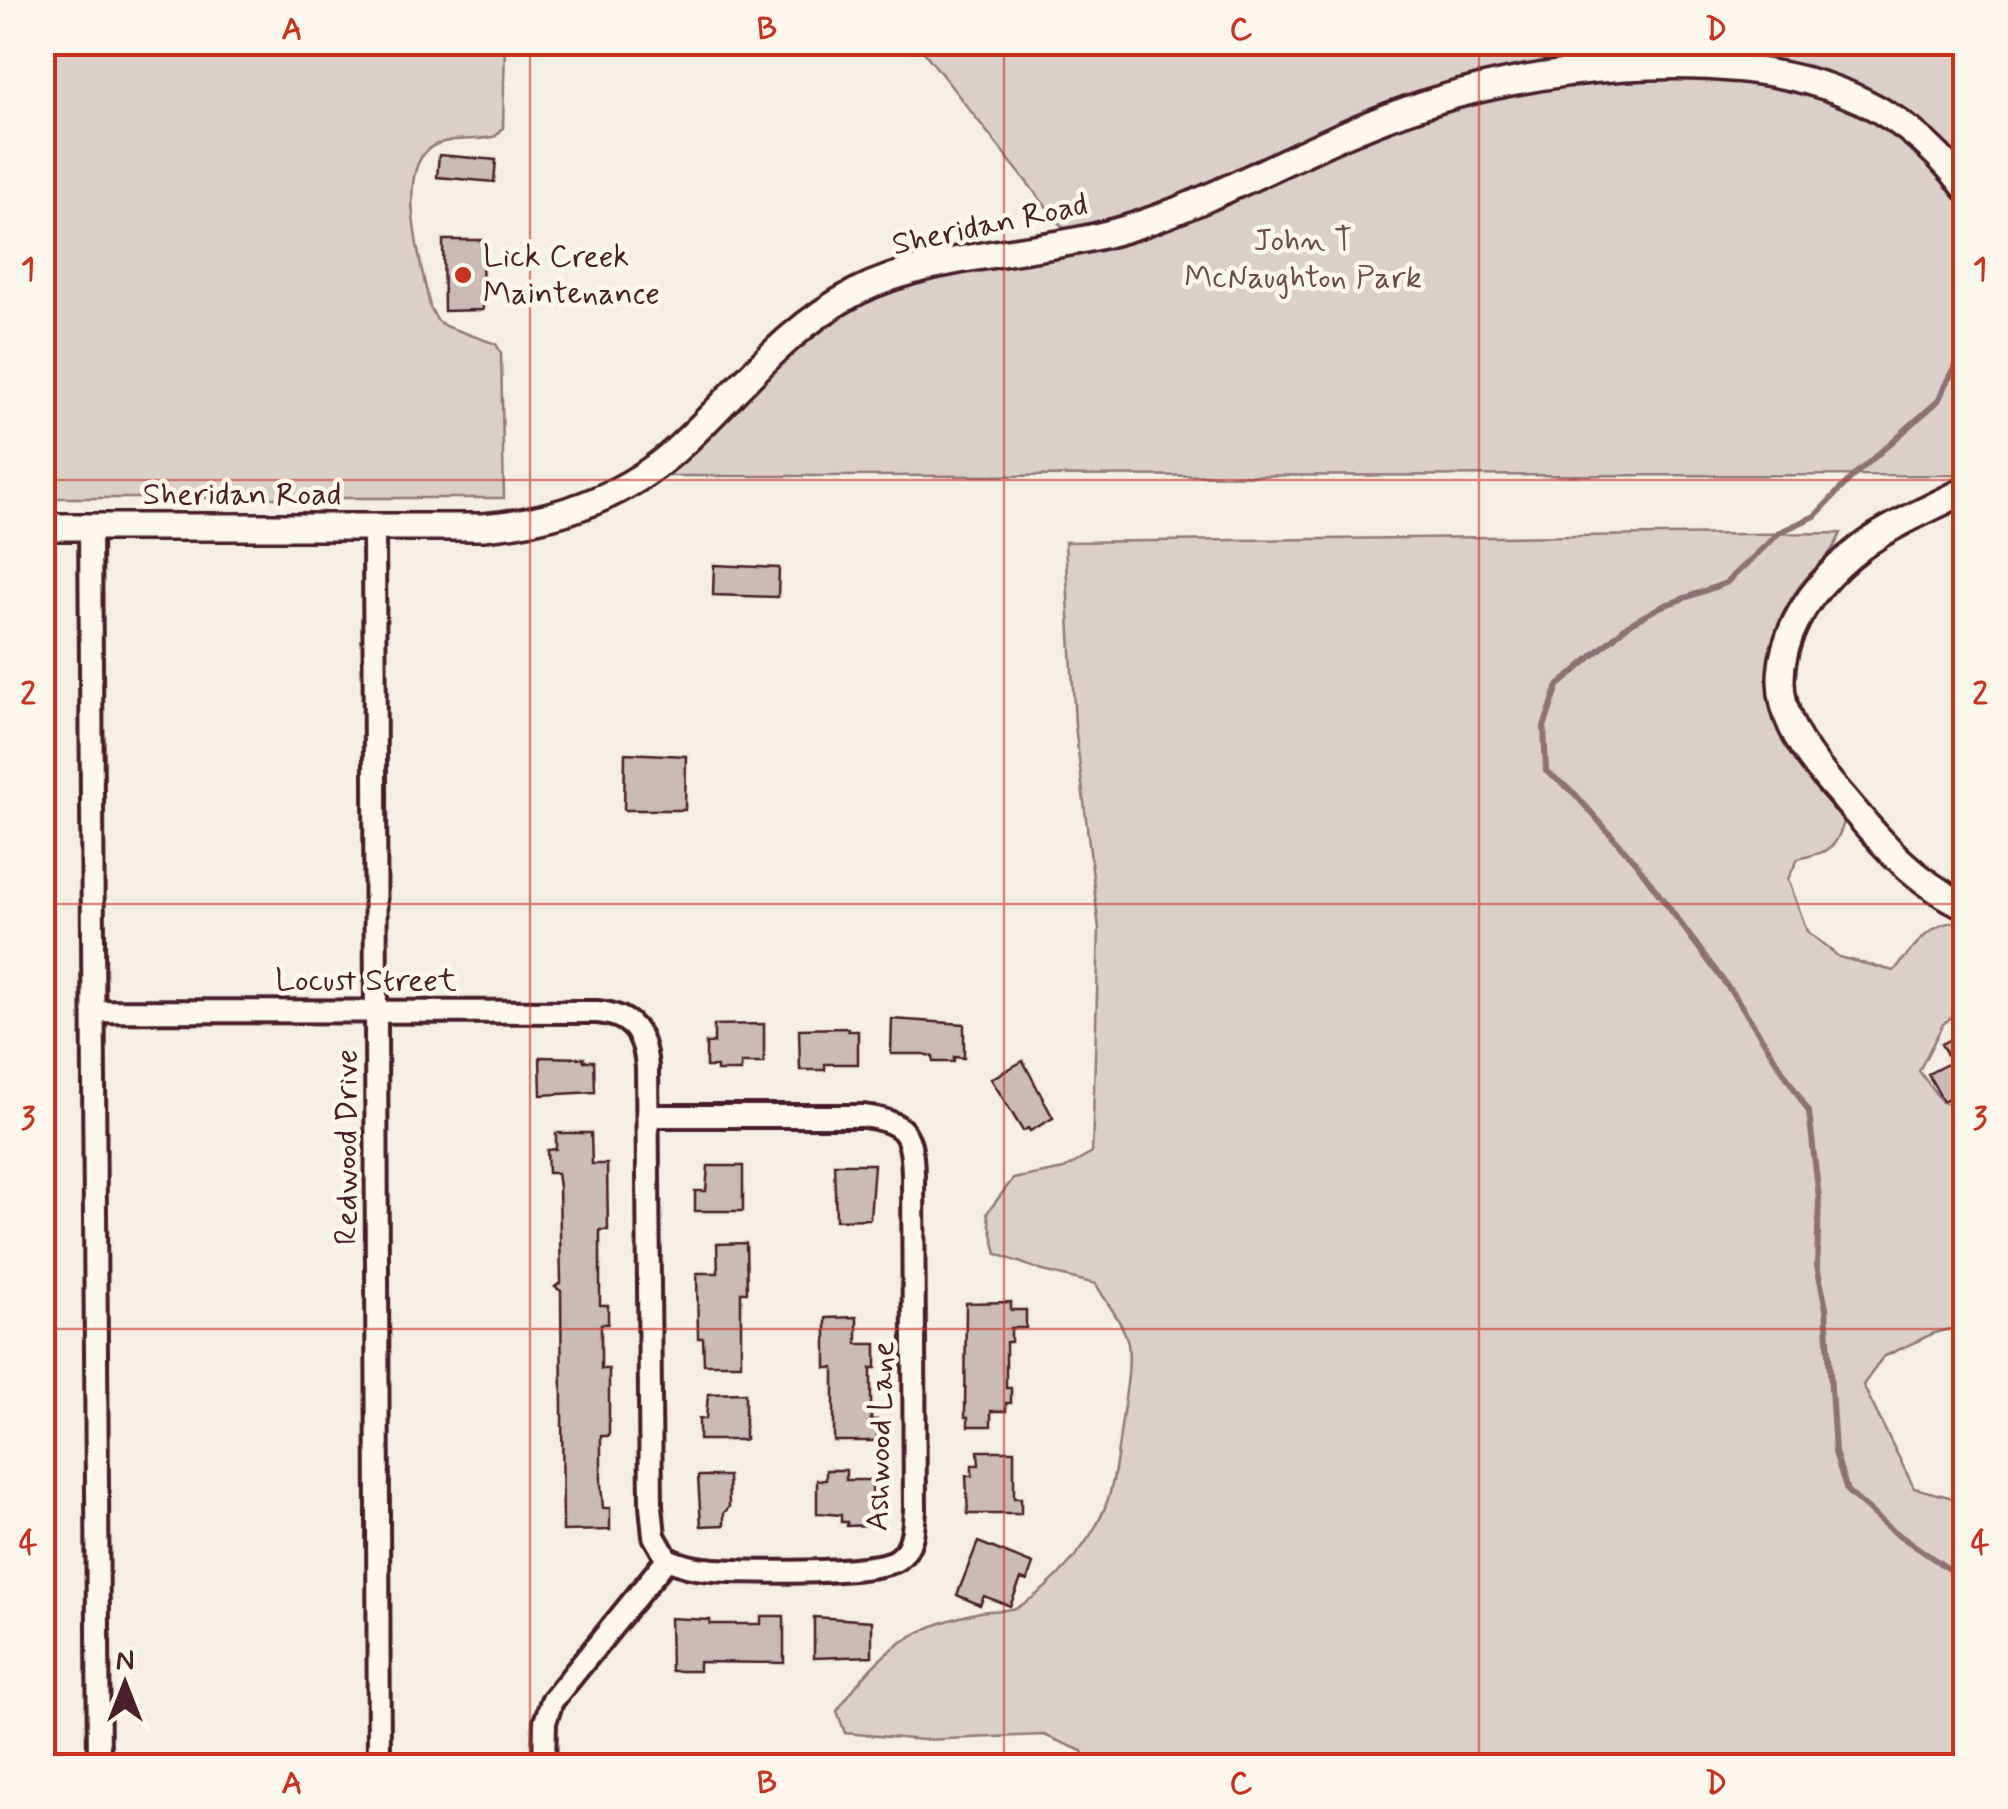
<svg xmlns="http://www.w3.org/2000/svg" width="2008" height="1809" font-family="Mynerve,sans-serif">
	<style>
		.green { fill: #dbd0c9; stroke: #92787a; stroke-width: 2.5 }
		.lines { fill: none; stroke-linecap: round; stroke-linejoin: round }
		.stream { stroke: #8d7174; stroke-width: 6 }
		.building { fill: #cabbb6; stroke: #4a1f2b; stroke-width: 2.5 }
		.minor-casing { stroke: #4a1f2b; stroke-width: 28 }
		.tertiary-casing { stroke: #4a1f2b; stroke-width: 32 }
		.minor { stroke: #fbf7ec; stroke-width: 20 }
		.tertiary { stroke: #fbf7ec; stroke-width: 25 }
		.grid { fill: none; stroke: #c8321e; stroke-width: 2.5; stroke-opacity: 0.55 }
		.poi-dot { fill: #c8321e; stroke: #fbf7ec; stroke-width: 4 }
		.labels { text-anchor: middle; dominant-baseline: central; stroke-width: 9; stroke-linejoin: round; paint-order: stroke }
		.street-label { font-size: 32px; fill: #4a1f2b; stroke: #fbf7ec }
		.park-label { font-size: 32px; fill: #6e4b52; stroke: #fbf7ec }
		.poi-label { font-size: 32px; fill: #4a1f2b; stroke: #fbf7ec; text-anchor: start }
		.neatline { fill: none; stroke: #c8321e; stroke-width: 4 }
		.grid-label { font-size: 32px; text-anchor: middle; font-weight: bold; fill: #c8321e }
	</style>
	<rect width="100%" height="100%" fill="#f4eee4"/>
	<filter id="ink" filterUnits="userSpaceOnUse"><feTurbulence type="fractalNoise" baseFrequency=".01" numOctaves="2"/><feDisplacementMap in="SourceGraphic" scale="20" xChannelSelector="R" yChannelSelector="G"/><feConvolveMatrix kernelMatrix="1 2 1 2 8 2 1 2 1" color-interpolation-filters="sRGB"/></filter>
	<g filter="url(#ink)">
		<!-- green -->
		<path class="green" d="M43 42 505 43 503 128 496 136C477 142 454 136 435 145 391 165 423 271 430 307L437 320 445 326 496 344 501 353 504 498H43Z
			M917 43H1965V475L641 476 836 303 1074 242Z
			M1841 533C1829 561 1815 565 1799 587 1755 646 1762 715 1805 772 1818 789 1833 803 1845 819 1835 852 1829 851 1798 859L1788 879 1807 931 1839 957 1894 971C1912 949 1933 917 1965 922V1007L1943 1024 1919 1071 1942 1102 1965 1108V1325L1934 1333 1883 1357 1863 1385 1914 1488 1965 1501V1766H1088L1082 1751 1044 1735 923 1740 845 1733 837 1711C878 1654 905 1629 976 1613 990 1609 1008 1613 1020 1606 1054 1586 1094 1540 1107 1502 1116 1477 1118 1446 1122 1420 1125 1396 1131 1367 1128 1344 1125 1325 1105 1301 1096 1284L1043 1271 997 1254 987 1213 1013 1179 1064 1169 1092 1153 1099 929 1075 725 1065 542Z"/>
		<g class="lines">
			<!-- stream -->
			<path class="stream" d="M1966 345 1938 401 1850 479 1815 516 1780 532 1726 583 1660 607 1628 625 1558 686 1544 727 1546 771 1574 793 1635 862 1739 1002 1809 1112 1819 1198 1817 1266 1826 1308 1835 1452 1847 1491 1890 1529 1966 1581"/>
		</g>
		<!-- building -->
		<path class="building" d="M439 155 496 160 494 182 437 177Z
			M443 240H482L483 310 444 311Z
			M714 565 779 568 778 597 713 595Z
			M625 753 686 756 685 810H624Z
			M892 1019 964 1024V1058L954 1057V1062H933V1057L924 1054H891Z
			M764 1024V1063H741V1071H717V1067H706V1043H714V1025Z
			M848 1028V1031H858V1064H825V1070H800L799 1029Z
			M1966 1031V1088L1957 1076 1965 1089 1943 1101 1928 1074 1951 1062 1941 1044Z
			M540 1057 584 1058V1061H594L595 1092 541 1095Z
			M1023 1061 1053 1118 1030 1131 1028 1128 1023 1131 991 1079Z
			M556 1133H591L592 1164H607L608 1230H600V1305H608V1324H601V1369H609V1436H601V1484L603 1508H610V1530L563 1531 561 1291 555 1287 561 1282 559 1187 557 1173H548L547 1150 556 1149Z
			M834 1164H874L870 1219 836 1220Z
			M708 1166H743V1211H695V1191H706Z
			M746 1243 747 1292H741V1364H704L703 1338H698L697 1273H718L717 1244Z
			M1011 1302V1310H1026V1328H1011V1342H1006V1388H1011V1403H1006V1411H991V1426H968V1417H965L966 1303Z
			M857 1317V1344H876V1368H871V1420H877V1441H834V1368H826V1318Z
			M745 1393V1440H699V1419H706L708 1394Z
			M978 1451H1014V1498H1021V1514H968L966 1476H972V1465H979Z
			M826 1470H846V1480H872L873 1525 847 1526V1522H841V1515L817 1513V1480H826Z
			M698 1476H728L729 1507 724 1513V1525L701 1526Z
			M978 1542 1033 1564 1027 1581 1021 1579 1010 1606 984 1596 980 1605 957 1595Z
			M761 1616H784V1663L699 1662V1671H671L670 1618 710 1620V1624H761Z
			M814 1617 872 1621V1656L814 1658Z"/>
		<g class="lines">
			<defs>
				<path id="minor" d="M90 527 99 1766
					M374 528 379 1766
					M95 1011 597 1012C632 1015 644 1033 647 1067L651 1506 654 1536 667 1559C679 1564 691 1568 704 1569 735 1573 878 1575 898 1559 913 1548 914 1526 915 1509L913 1175C912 1133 906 1122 863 1116H648
					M544 1766 545 1722 552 1701 667 1559"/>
				<path id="tertiary" d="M1966 490C1934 507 1901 520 1871 540 1812 580 1757 654 1792 727 1803 751 1823 775 1841 795 1877 838 1913 882 1966 906
					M42 527H483C554 521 623 498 677 449 737 395 782 330 856 292 942 249 1044 256 1135 226 1229 195 1314 142 1407 110 1528 67 1723 44 1844 93 1893 112 1934 146 1966 188"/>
			</defs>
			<!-- minor casing -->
			<use href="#minor" class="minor-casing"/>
			<!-- tertiary casing -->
			<use href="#tertiary" class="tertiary-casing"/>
			<!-- minor -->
			<use href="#minor" class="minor"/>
			<!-- tertiary -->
			<use href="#tertiary" class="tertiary"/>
		</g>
	</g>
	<!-- grid -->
	<path class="grid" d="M530 42V1766M1004 42V1766M1479 42V1766M42 480H1966M42 904H1966M42 1329H1966"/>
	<!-- markers -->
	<circle class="poi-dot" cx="463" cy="275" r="10"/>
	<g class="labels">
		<!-- street labels -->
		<g class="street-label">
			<text transform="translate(990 225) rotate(-12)">Sheridan Road</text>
			<text x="242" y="495">Sheridan Road</text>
			<text x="366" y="981">Locust Street</text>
			<text transform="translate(347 1147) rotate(-90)">Redwood Drive</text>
			<text transform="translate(881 1436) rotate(-88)">Ashwood Lane</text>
		</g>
		<!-- park labels -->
		<g class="park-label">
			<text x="1303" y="241">John T<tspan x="1303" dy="37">McNaughton Park</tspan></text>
		</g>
		<!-- poi labels -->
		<g class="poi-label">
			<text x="483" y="257">Lick Creek<tspan x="483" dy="37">Maintenance</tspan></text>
		</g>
	</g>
	<!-- margin -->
	<rect width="2008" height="1809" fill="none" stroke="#fbf7ec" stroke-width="110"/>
	<!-- north arrow -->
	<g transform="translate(125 1684)" stroke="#fbf7ec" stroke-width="8" paint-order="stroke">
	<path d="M0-8L18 38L0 25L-18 38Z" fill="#4a1f2b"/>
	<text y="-15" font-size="28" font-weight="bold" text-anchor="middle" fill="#4a1f2b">N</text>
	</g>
	<rect x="55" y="55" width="1898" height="1699" class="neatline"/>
	<g class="grid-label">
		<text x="292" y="39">A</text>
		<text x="767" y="39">B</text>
		<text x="1241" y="39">C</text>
		<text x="1716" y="39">D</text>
		<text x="28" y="279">1</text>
		<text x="1980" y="279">1</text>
		<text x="28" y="704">2</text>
		<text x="1980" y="704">2</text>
		<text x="28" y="1128">3</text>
		<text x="1980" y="1128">3</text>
		<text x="28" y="1553">4</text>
		<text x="1980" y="1553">4</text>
		<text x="292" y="1793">A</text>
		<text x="767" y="1793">B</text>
		<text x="1241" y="1793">C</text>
		<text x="1716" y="1793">D</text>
	</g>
</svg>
